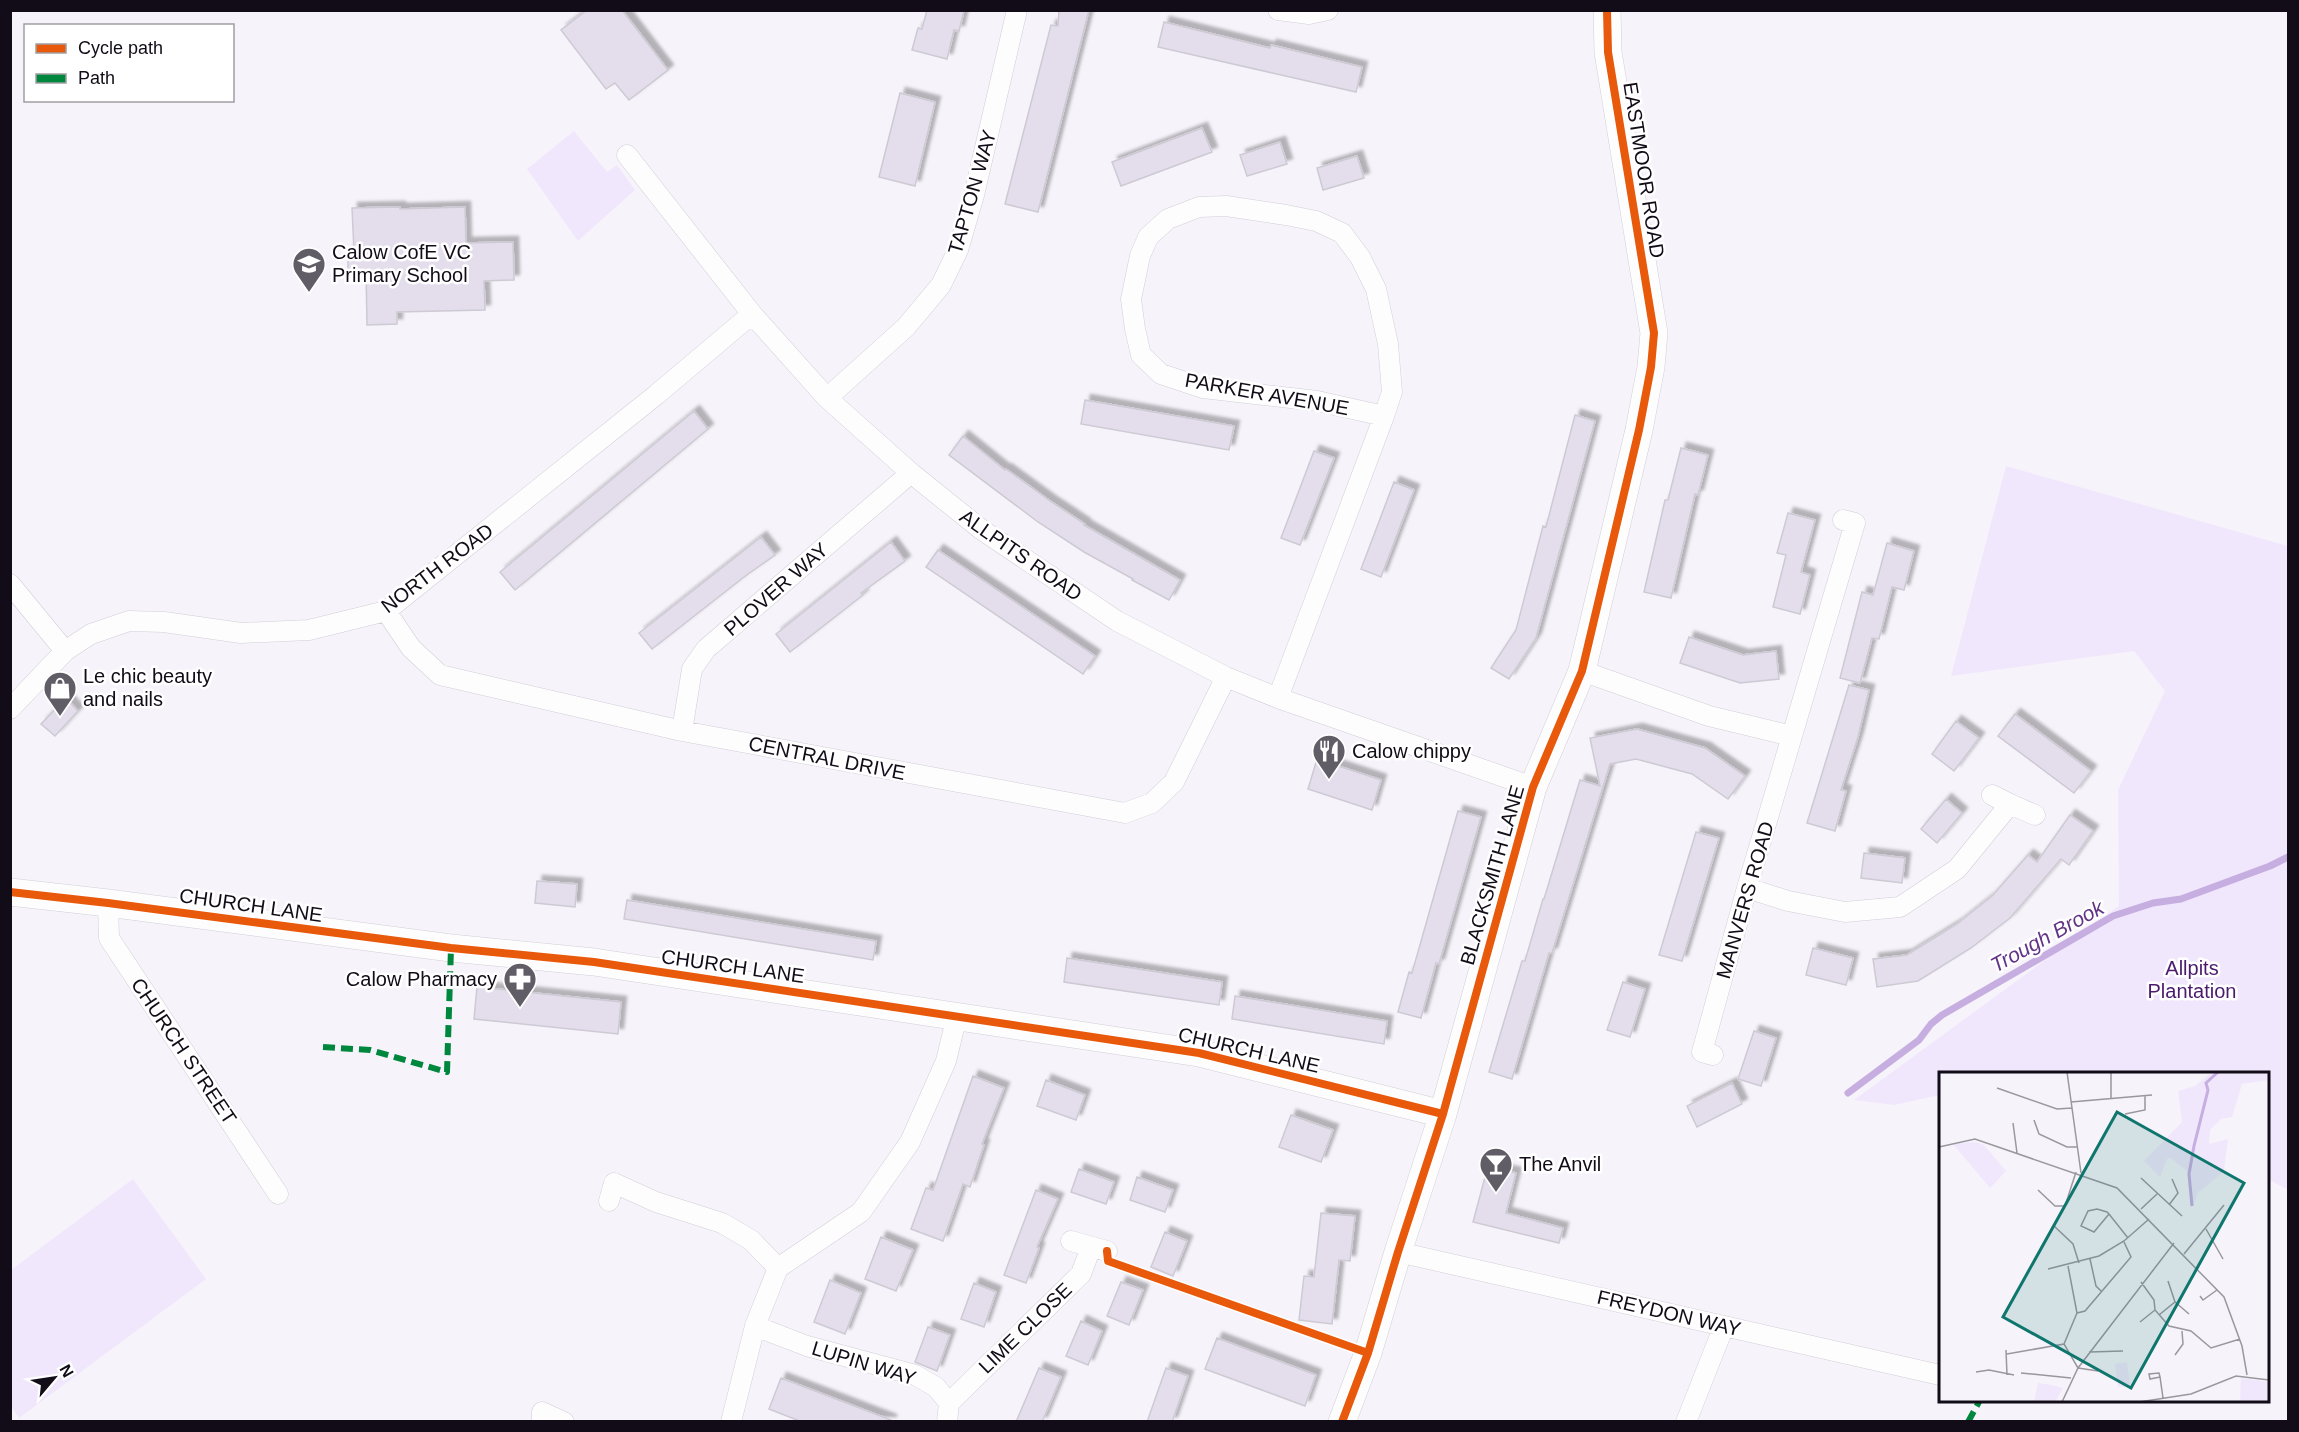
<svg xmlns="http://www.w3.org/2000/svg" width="2299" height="1432" font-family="Arial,sans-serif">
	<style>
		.green { fill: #f1e7fc }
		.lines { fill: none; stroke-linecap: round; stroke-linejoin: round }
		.stream { stroke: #c7aee1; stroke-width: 7 }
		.building { fill: #e4ddec; stroke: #cecad4; stroke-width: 1.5; filter: url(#shadow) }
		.street-casing { stroke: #d2ced7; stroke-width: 21 }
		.secondary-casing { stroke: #d2ced7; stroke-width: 28 }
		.street { stroke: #fefdfe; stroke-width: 20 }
		.secondary { stroke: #fefdfe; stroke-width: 27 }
		.quiet { stroke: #00873e; stroke-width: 6; stroke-dasharray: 12 6; stroke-linecap: butt }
		.cycleway-casing { stroke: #fff; stroke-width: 11 }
		.cycleway { stroke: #e8590c; stroke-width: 8 }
		.labels { text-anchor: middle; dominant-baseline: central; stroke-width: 5; stroke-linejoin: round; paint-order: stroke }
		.street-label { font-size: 20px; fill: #110c17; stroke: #fff }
		.poi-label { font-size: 20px; fill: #110c17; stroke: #fff; text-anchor: start }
		.park-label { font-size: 20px; fill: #4a1a6d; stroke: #fff }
		.water-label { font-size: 21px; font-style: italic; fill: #623487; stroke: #fff }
		.inset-river { fill: none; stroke: #c7aee1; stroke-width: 3 }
		.inset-road { fill: none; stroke: #9a979f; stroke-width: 1.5 }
		.view { fill: #0f766e; fill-opacity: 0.15; stroke: #0f766e; stroke-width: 3 }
		.inset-edge { fill: none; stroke: #110c17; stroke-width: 3 }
	</style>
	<defs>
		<filter id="shadow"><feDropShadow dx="5.5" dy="-5.5" stdDeviation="1.5" flood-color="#0004"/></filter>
	</defs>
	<rect width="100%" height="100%" fill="#f6f3fa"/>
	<!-- green -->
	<path class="green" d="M574 131 607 172 617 165 635 190 578 241 527 169Z
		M2006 466 2288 546V1190L2268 1179V1074H1940V1095L1894 1105 1854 1100 2119 906 2118 790 2165 691 2134 651 1951 676Z
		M133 1179 206 1279 19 1418 11 1406V1270Z"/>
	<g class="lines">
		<!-- stream -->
		<path class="stream" d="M1848 1093 1919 1040 1931 1024 1942 1015 2113 916 2153 903 2181 899 2270 866 2288 857"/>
	</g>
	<!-- building -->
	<path class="building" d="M587 10H622L668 70 629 100 615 83 606 89 561 30Z
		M927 10H964L959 31 954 30 947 59 912 50 918 28 922 29Z
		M1059 10H1089L1038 212 1005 204 1051 25 1058 26Z
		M1164 22 1270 48 1271 45 1362 67 1356 92 1158 47Z
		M900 93 935 102 915 186 879 177Z
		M1202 128 1212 152 1121 186 1112 162Z
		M1280 142 1287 164 1247 176 1240 155Z
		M1357 156 1364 178 1323 190 1317 168Z
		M400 207V209L465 207 466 243 513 242 514 280 484 281 485 310 397 312V324L367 325 366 270H348V251H354L352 208Z
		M1085 400 1234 426 1229 450 1081 424Z
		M694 411 708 429 515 590 500 572Z
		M1575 415 1595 421 1536 638 1509 679 1491 668 1516 630 1543 526 1546 527Z
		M963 436 1005 470 1006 469 1053 503 1085 524 1084 525 1180 580 1169 600 1132 580 1133 579 1084 552 1038 522 949 455Z
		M1681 448 1708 455 1698 495 1695 494 1671 598 1644 592 1665 500H1668Z
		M1314 451 1334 458 1300 545 1281 538Z
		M1394 482 1414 490 1381 577 1361 569Z
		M1788 513 1815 520 1801 572 1810 575 1800 614 1773 607 1786 555 1777 553Z
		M761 537 775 555 744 577 652 649 639 633Z
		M891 542 905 561 861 593 863 595 790 652 776 634Z
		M1887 543 1914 551 1904 590 1892 587 1879 639 1872 638 1860 683 1840 678 1862 592 1873 595Z
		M938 550 1095 656 1083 674 926 567Z
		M1689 637 1743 655 1776 651 1779 679 1740 683 1680 663Z
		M1849 685 1869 690 1858 737 1841 790 1846 791 1835 831 1807 823Z
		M66 698 78 711 55 736 41 724Z
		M2015 714 2091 771 2074 793 1998 736Z
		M1956 721 1979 738 1954 771 1932 754Z
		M1637 729 1705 748 1745 776 1728 799 1692 774 1636 759 1610 764 1552 953H1549L1512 1079 1489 1072 1522 961H1525L1543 899H1544L1580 780 1600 786 1590 738Z
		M1317 759 1381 780 1372 810 1308 789Z
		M1946 799 1962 813 1937 843 1921 829Z
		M1458 811 1481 817 1439 964 1436 963 1421 1018 1398 1012 1409 972 1412 973Z
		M2070 815 2093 831 2069 865 2061 859 2010 918 1971 948 1918 981 1877 987 1873 959 1907 955 1957 924 1992 896 2028 855 2037 862Z
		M1696 832 1719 838 1682 961 1659 955Z
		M1864 853 1905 858 1902 883 1861 878Z
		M537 881 577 884 575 907 535 903Z
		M627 900 876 941 873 960 624 919Z
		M1813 948 1853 958 1846 985 1806 975Z
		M1067 958 1222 982 1219 1005 1064 982Z
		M1623 982 1645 989 1630 1037 1607 1030Z
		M477 987 621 1002 618 1034 474 1019Z
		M1235 996 1387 1021 1384 1044 1232 1019Z
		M1754 1031 1776 1038 1761 1086 1738 1079Z
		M973 1076 1004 1088 982 1144 984 1145 970 1187 963 1184 943 1241 911 1229 926 1188 933 1190Z
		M1046 1080 1085 1095 1076 1120 1037 1106Z
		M1732 1083 1742 1104 1697 1127 1687 1106Z
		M1291 1115 1333 1130 1321 1162 1279 1147Z
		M1488 1166 1516 1173 1506 1213 1563 1228 1559 1243 1473 1222Z
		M1079 1169 1114 1182 1106 1204 1071 1192Z
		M1137 1177 1173 1190 1165 1212 1130 1200Z
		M1036 1190 1058 1199 1037 1247 1039 1248 1026 1283 1004 1275Z
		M1321 1213 1355 1216 1350 1261 1339 1260 1332 1324 1299 1320 1304 1276 1314 1277Z
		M1165 1232 1187 1241 1173 1276 1151 1267Z
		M881 1237 913 1250 896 1291 865 1279Z
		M830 1280 861 1293 845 1334 814 1322Z
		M1121 1282 1143 1290 1129 1325 1107 1316Z
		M974 1283 996 1292 984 1327 961 1319Z
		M1081 1321 1102 1331 1088 1365 1066 1356Z
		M928 1327 950 1335 937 1371 915 1362Z
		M1217 1338 1316 1375 1305 1406 1205 1369Z
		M1039 1368 1061 1377 1042 1422H1016Z
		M1166 1368 1188 1376 1172 1422H1147Z
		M781 1378 891 1420V1422H802L769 1409Z"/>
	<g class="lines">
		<defs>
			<path id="street" d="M1278 10 1309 14 1328 10
				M627 155 752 314 827 398 911 473 982 530 1117 621 1226 677 1278 698 1533 787
				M827 398 906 327 941 285 958 250 974 195 1017 10
				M10 584 65 651
				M386 611 411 648 440 675 682 731 1125 813 1152 803 1174 782 1226 677
				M1582 671 1709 716 1792 736
				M1278 698 1384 416 1392 392 1388 344 1376 289 1360 257 1342 233 1316 221 1286 215 1226 206 1199 207 1168 219 1148 237 1140 256 1131 299 1135 329 1141 355 1161 374 1203 388 1317 401 1384 416
				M10 709 65 651 91 634 129 621 164 622 241 633 309 630 386 611 656 395 752 314
				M682 731 692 669 706 649 911 473
				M2010 804 2035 815
				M1747 888 1788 901 1845 912 1900 907 1957 869 2010 804 1992 795
				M108 903 109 938 278 1194
				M1713 1055 1702 1052 1747 888 1855 523 1843 520
				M609 1201 614 1183 656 1202 722 1223 751 1240 778 1268
				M1071 1241 1107 1251
				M1398 1252 1940 1375
				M755 1326 807 1346 915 1375 936 1387 949 1403 947 1422
				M949 1403 1081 1274 1091 1247
				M542 1422V1412L564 1422
				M731 1422 755 1326 778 1268 861 1212 910 1142 946 1061 957 1016
				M1686 1422 1724 1326"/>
			<path id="secondary" d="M10 892 108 903 451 948 594 962 1199 1053 1443 1114
				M1342 1422 1368 1353 1398 1252 1443 1114 1533 787 1582 671 1639 430 1651 367 1654 333 1608 52 1607 10"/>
		</defs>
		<!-- street casing -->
		<use href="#street" class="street-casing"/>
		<!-- secondary casing -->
		<use href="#secondary" class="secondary-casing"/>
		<!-- street -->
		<use href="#street" class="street"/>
		<!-- secondary -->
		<use href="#secondary" class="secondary"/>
		<!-- quiet -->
		<path class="quiet" d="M323 1047 370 1050 447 1072 451 948
			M1968 1422 1980 1400"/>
		<defs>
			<path id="cycleway" d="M10 892 108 903 451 948 594 962 1199 1053 1443 1114
				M1107 1251 1108 1261 1368 1353
				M1342 1422 1368 1353 1398 1252 1443 1114 1533 787 1582 671 1639 430 1651 367 1654 333 1608 52 1607 10"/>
		</defs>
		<!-- cycleway casing -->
		<use href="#cycleway" class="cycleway-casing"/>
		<!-- cycleway -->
		<use href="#cycleway" class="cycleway"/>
	</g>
	<!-- icons -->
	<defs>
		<symbol id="school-pin" viewBox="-11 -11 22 30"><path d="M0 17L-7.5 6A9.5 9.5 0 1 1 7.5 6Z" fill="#615d66" stroke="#fff"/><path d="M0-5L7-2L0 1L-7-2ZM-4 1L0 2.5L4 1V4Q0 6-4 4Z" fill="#fff"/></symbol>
		<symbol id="shop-pin" viewBox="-11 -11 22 30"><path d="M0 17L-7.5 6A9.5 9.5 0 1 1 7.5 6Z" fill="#615d66" stroke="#fff"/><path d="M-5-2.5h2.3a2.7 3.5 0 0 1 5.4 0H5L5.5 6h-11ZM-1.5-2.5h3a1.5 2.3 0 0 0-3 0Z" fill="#fff"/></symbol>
		<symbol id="restaurant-pin" viewBox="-11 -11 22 30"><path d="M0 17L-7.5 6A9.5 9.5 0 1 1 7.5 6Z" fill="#615d66" stroke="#fff"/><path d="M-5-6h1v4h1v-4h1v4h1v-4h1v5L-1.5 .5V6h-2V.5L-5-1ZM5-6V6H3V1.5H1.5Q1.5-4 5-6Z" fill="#fff"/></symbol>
		<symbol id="pharmacy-pin" viewBox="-11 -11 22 30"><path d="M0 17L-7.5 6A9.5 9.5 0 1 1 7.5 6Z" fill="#615d66" stroke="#fff"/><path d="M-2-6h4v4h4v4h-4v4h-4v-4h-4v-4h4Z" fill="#fff"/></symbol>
		<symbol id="bar-pin" viewBox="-11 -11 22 30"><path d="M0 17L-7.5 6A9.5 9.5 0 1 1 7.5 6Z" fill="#615d66" stroke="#fff"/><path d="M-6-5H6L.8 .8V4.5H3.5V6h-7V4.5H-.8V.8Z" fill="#fff"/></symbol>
	</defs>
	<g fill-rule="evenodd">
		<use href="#school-pin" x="290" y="245" width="38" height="52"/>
		<use href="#shop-pin" x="41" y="669" width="38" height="52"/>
		<use href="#restaurant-pin" x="1310" y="732" width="38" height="52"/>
		<use href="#pharmacy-pin" x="501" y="960" width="38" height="52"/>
		<use href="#bar-pin" x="1477" y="1145" width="38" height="52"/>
	</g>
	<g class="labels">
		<!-- street labels -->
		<g class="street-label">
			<text transform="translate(1644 170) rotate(81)">EASTMOOR ROAD</text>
			<text transform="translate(972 192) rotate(-74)">TAPTON WAY</text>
			<text transform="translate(1267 394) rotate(10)">PARKER AVENUE</text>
			<text transform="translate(1021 555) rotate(35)">ALLPITS ROAD</text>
			<text transform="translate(437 568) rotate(-37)">NORTH ROAD</text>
			<text transform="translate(776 589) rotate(-41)">PLOVER WAY</text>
			<text transform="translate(827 758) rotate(11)">CENTRAL DRIVE</text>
			<text transform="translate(1492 875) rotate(-74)">BLACKSMITH LANE</text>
			<text transform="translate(1745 900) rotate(-74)">MANVERS ROAD</text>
			<text transform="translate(251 905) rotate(8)">CHURCH LANE</text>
			<text transform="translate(733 966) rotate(8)">CHURCH LANE</text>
			<text transform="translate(1249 1050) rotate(13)">CHURCH LANE</text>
			<text transform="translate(184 1051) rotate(56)">CHURCH STREET</text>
			<text transform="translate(1669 1313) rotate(13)">FREYDON WAY</text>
			<text transform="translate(1025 1328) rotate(-44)">LIME CLOSE</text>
			<text transform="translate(864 1363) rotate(17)">LUPIN WAY</text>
		</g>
		<!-- poi labels -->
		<g class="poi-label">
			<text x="332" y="252">Calow CofE VC<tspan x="332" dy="23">Primary School</tspan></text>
			<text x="83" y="676">Le chic beauty<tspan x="83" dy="23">and nails</tspan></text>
			<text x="1352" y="751">Calow chippy</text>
			<text x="497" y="979" text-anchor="end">Calow Pharmacy</text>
			<text x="1519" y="1164">The Anvil</text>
		</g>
		<!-- park labels -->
		<g class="park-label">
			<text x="2192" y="968">Allpits<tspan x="2192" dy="23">Plantation</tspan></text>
		</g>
		<!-- water labels -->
		<g class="water-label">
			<text transform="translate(2047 936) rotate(-29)">Trough Brook</text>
		</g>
	</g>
	<!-- overview -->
	<g transform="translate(1939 1072)">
		<rect width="330" height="330" fill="#f6f3fa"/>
		<path d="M273 0H330V8L303 12 293 45 282 47 271 58 270 72 289 67 285 99 259 121 254 134 250 101 232 86 228 87 221 105 205 89 243 50 239 19 256 14ZM37 70 45 73 67 99 51 116 14 72ZM188 290 191 314 179 315 176 292ZM302 306 330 310V330H301ZM99 311 112 313 124 316 116 330H95Z" fill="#f1e7fc"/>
		<path class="inset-river" d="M253 134 250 102 255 74 269 18 267 11 279 0"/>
		<path class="inset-road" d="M128 0 142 101M172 0V27M58 16 118 37 133 36M132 30 213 23M186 42 206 38V24M95 48 100 62 128 75H139M74 51 78 81M0 75 36 67 178 116 285 225 303 274 308 303M202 106 243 144M99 118 116 134H126L137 100M230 133 239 121 233 107M202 137 218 122M170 142 155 160 142 154 149 139 158 137 168 140 170 142 189 166M115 154 134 172 140 191M267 157 284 187M245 182 285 133M151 187 157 214 163 220M129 194 138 241 125 272 139 296M109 197 160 184 185 169 210 147M229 209 236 230M202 210 215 228 216 238 230 254 252 259 272 276 301 267M261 224 264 228 278 218M138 241 146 239 192 185 185 170M220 243 236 230 250 242M201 250 216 238M67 278 68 303M150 280 184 279M68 282 125 272M236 283 244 272 243 259M139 296 159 299M37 300 50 298 75 303M82 301 132 306M221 305 211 307 210 302 220 301 221 305 224 326M35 330H72M123 330 139 296 235 171M200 330 252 322 297 304 330 308"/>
		<path class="view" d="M178 40 305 111 192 316 64 245Z"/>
		<rect width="330" height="330" class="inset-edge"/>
	</g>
	<!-- border -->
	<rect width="2299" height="1432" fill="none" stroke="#110c17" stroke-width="24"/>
	<!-- legend -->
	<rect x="24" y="24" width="210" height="78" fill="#ffffff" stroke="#a09ea2" stroke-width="1.5"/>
	<rect x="36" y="44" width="30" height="9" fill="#e8590c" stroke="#a09ea2" stroke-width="1.5"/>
	<text x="78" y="54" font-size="18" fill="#110c17">Cycle path</text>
	<rect x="36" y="74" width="30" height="9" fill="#00873e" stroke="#a09ea2" stroke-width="1.5"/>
	<text x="78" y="84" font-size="18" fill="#110c17">Path</text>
	<!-- north arrow -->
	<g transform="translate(54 1378) rotate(61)" stroke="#ffffff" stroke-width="4.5" paint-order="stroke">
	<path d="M0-4.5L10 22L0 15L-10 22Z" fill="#110c17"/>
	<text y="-9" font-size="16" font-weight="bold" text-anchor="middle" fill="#110c17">N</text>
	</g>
</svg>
